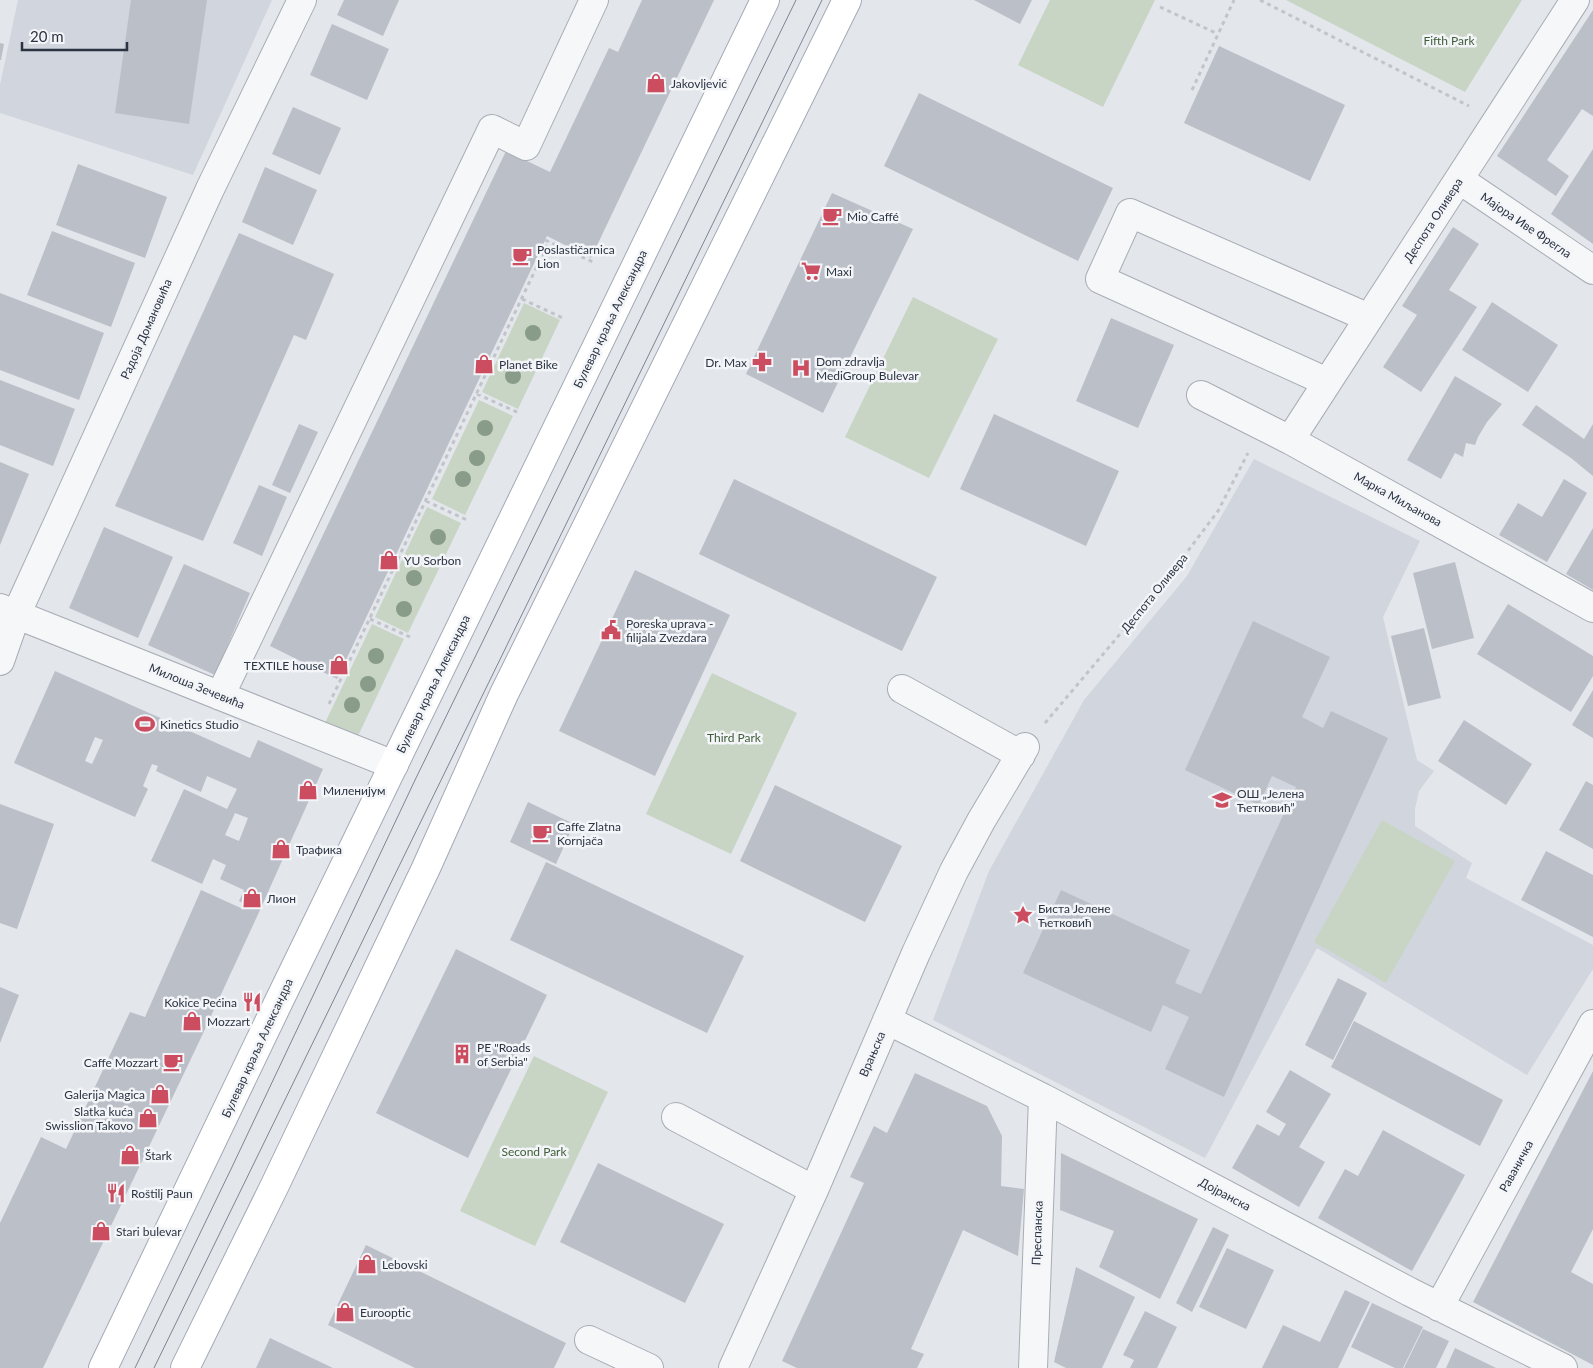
<svg xmlns="http://www.w3.org/2000/svg" width="1593" height="1368" font-family="Lato,sans-serif">
	<style>
		.built { fill: #d1d5dd }
		.green { fill: #c8d5c5 }
		.building { fill: #bbbfc8; fill-rule: evenodd }
		.lines { fill: none; stroke-linecap: round; stroke-linejoin: round }
		.minor-casing { stroke: #a8adb5; stroke-width: 30 }
		.major-casing { stroke: #a3aab6; stroke-width: 30 }
		.path { stroke: #c1c4ca; stroke-width: 3; stroke-dasharray: 4 4; stroke-linecap: butt }
		.minor { stroke: #f6f7f9; stroke-width: 28 }
		.major { stroke: #fff; stroke-width: 28 }
		.tram { stroke: #7d8594; stroke-width: 1 }
		.tree { fill: #899b89 }
		.labels { text-anchor: middle; dominant-baseline: central; stroke-width: 5; stroke-linejoin: round; paint-order: stroke }
		.park-label { font-size: 12px; fill: #405e39; stroke: #f3f5f8 }
		.poi-label { font-size: 12px; fill: #2b3443; stroke: #f3f5f8; text-anchor: start }
		.street-label { font-size: 12px; fill: #2b3443; stroke: #f3f5f8 }
	</style>
	<rect width="100%" height="100%" fill="#e3e6eb"/>
	<!-- built -->
	<path class="built" d="M18 0H272L193 175 0 113V85Z
		M1254 459 1420 541 1383 617 1417 760 1434 771 1419 791 1415 809V826L1472 863 1466 878 1593 945V969L1527 1075 1317 948 1205 1158 933 1020 989 871 1084 700 1187 576Z"/>
	<!-- green -->
	<path class="green" d="M1050 0H1155L1103 107 1018 65Z
		M1286 0H1522L1465 92Z
		M913 297 998 339 929 478 845 437Z
		M524 303 560 320 518 409 482 392Z
		M479 400 513 416 465 515 432 499Z
		M427 507 461 523 408 633 375 617Z
		M372 624 404 639 357 738 325 723Z
		M712 673 797 713 731 854 646 814Z
		M1382 820 1455 861 1386 983 1314 942Z
		M534 1056 608 1092 535 1246 460 1211Z"/>
	<!-- building -->
	<path class="building" d="M131 0H207L189 124 115 113Z
		M344 0H399L383 36 337 15Z
		M642 0H714L591 258 547 236 337 679 270 646 506 151 550 172 609 48 618 52Z
		M974 0H1032L1020 24Z
		M1593 10V116L1582 109 1547 160 1569 176 1556 196 1497 156Z
		M332 24 389 49 367 100 310 75Z
		M0 43 4 44 1 60H0Z
		M1219 46 1345 105 1310 181 1184 123Z
		M919 93 1113 188 1078 261 884 166Z
		M293 107 341 128 320 175 272 154Z
		M1593 149V244L1551 214Z
		M78 164 167 197 145 258 56 225Z
		M265 167 317 190 293 245 242 222Z
		M832 193 913 229 823 413 746 374Z
		M1453 227 1479 244 1449 290 1477 307 1421 392 1383 367 1417 315 1402 306Z
		M52 231 135 263 111 327 27 295Z
		M239 233 334 274 306 340 294 335 203 541 115 506Z
		M0 293 104 333 79 400 0 370Z
		M1492 302 1558 345 1528 392 1462 350Z
		M1111 318 1174 345 1138 428 1076 401Z
		M1455 376 1502 404 1487 422 1478 437 1475 445 1466 443 1463 457 1455 453 1441 479 1407 460Z
		M0 380 75 409 53 466 0 445Z
		M1536 405 1584 439 1593 424V476L1571 458 1522 425Z
		M994 414 1119 471 1086 546 960 489Z
		M299 424 318 432 290 493 272 485Z
		M0 462 29 474 0 545Z
		M734 479 937 577 902 651 699 554Z
		M1564 479 1587 493 1547 562 1499 535 1518 503 1542 517Z
		M259 485 287 497 262 556 233 543Z
		M104 527 173 557 138 638 69 608Z
		M1593 528V590L1566 574Z
		M1455 562 1474 638 1432 649 1413 573Z
		M184 564 250 593 215 675 148 645Z
		M635 570 730 615 655 776 559 731Z
		M1508 604 1593 656V676L1571 712 1477 654Z
		M1253 621 1330 657 1302 717 1323 728 1331 711 1388 738 1224 1097 1165 1069 1189 1017 1163 1005 1151 1032 1023 973 1061 890 1190 950 1175 983 1201 994 1296 787 1272 776 1259 805 1185 770Z
		M1424 628 1441 698 1408 706 1391 636Z
		M55 671 250 758 258 740 323 769 260 910 199 1042 43 1368H0V1223L41 1137 66 1149 130 1012 145 1017 201 890 243 909 245 904 239 901 244 890 220 879 226 865 213 859 202 884 151 861 184 789 227 809 237 789 207 776 201 792 156 771 158 766 152 764 143 786 148 789 135 817 14 763ZM95 737 103 740 92 764 85 761ZM235 813 248 818 239 841 225 835Z
		M1593 690V738L1572 725Z
		M1464 720 1532 764 1506 805 1438 761Z
		M1586 781 1593 785V849L1559 830Z
		M775 785 902 846 865 922 740 861Z
		M528 802 574 824 556 864 510 842Z
		M0 804 54 824 17 929 0 923Z
		M1546 851 1593 875V937L1521 900Z
		M546 862 744 956 707 1033 510 940Z
		M456 949 547 995 468 1158 376 1113Z
		M1338 978 1367 993 1333 1060 1305 1045Z
		M0 987 19 995 0 1043Z
		M1354 1021 1503 1100 1480 1146 1331 1067Z
		M1290 1070 1331 1094 1299 1147 1325 1162 1299 1207 1232 1168 1257 1124 1279 1136 1286 1124 1266 1112Z
		M1593 1071V1229L1571 1272 1593 1284V1365L1473 1302Z
		M915 1073 987 1106 1002 1136 1001 1186 1024 1189 1018 1256 963 1230 911 1349 924 1354 917 1368H797L782 1361 864 1183 850 1177 874 1126 887 1133Z
		M1383 1130 1465 1175 1412 1271 1318 1218 1345 1169 1358 1176Z
		M1061 1153 1198 1219 1160 1299 1099 1267 1114 1231 1060 1210Z
		M598 1163 724 1224 685 1303 560 1242Z
		M1213 1227 1229 1235 1192 1312 1176 1303Z
		M366 1245 566 1343 554 1368H415L328 1325Z
		M1227 1248 1274 1270 1246 1329 1199 1307Z
		M1076 1267 1135 1297 1102 1368H1066L1054 1362Z
		M1345 1290 1370 1302 1338 1368H1262L1283 1325 1320 1342Z
		M1372 1303 1423 1327 1403 1368H1395L1351 1347Z
		M1145 1311 1177 1327 1157 1368H1130L1134 1360 1123 1355Z
		M1423 1329 1449 1341 1436 1368H1404Z
		M270 1338 333 1368H256Z
		M1455 1348 1488 1364 1496 1368H1446Z"/>
	<g class="lines">
		<defs>
			<path id="minor" d="M1460 180 1593 270
				M1327 382 1100 279 1130 213 1369 318
				M1201 395 1290 440 1593 608
				M1290 440 1575 0
				M0 608 394 765
				M0 661 16 615 210 189 302 0
				M902 689 1021 755
				M220 696 492 129 526 146 594 0
				M887 1020 1043 1098 1410 1292 1563 1368
				M676 1117 814 1190
				M1439 1307 1593 1024
				M589 1340 649 1368
				M733 1368 814 1190 916 953 954 871 981 821 1025 747
				M1033 1368 1043 1098"/>
			<path id="major" d="M103 1368 279 1001 765 0
				M185 1368 274 1187 426 868 504 694 847 0"/>
		</defs>
		<!-- minor casing -->
		<use href="#minor" class="minor-casing"/>
		<!-- major casing -->
		<use href="#major" class="major-casing"/>
		<!-- path -->
		<path class="path" d="M1260 0 1469 106
			M1160 7 1218 34
			M1192 90 1234 0
			M545 240 593 262
			M522 299 565 319
			M477 394 519 413
			M426 501 467 520
			M370 619 410 637
			M329 704 549 241
			M1045 723 1169 576 1218 511 1248 453"/>
		<!-- minor -->
		<use href="#minor" class="minor"/>
		<!-- major -->
		<use href="#major" class="major"/>
		<!-- tram -->
		<path class="tram" d="M135 1368 232 1167 416 778 796 0
			M154 1368 822 0"/>
	</g>
	<!-- trees -->
	<g class="tree">
		<circle cx="533" cy="333" r="8"/>
		<circle cx="513" cy="376" r="8"/>
		<circle cx="485" cy="428" r="8"/>
		<circle cx="477" cy="458" r="8"/>
		<circle cx="463" cy="479" r="8"/>
		<circle cx="438" cy="537" r="8"/>
		<circle cx="414" cy="578" r="8"/>
		<circle cx="404" cy="609" r="8"/>
		<circle cx="376" cy="656" r="8"/>
		<circle cx="368" cy="684" r="8"/>
		<circle cx="352" cy="705" r="8"/>
	</g>
	<!-- icons -->
	<defs>
		<symbol id="shop-bare" viewBox="-9 -9 18 18"><path d="M-5-2.5h2.3a2.7 3.5 0 0 1 5.4 0H5L5.5 6h-11ZM-1.5-2.5h3a1.5 2.3 0 0 0-3 0Z" fill="#cb4d5f" stroke="#f3f5f8" stroke-width="2.5" paint-order="stroke"/></symbol>
		<symbol id="cafe-bare" viewBox="-9 -9 18 18"><path d="M-5.5-4.5H6V0H3Q3 3.5 0 3.5H-2.5Q-5.5 3.5-5.5 0ZM3-3.2v2h1.7v-2ZM-6 4.5H4V6H-6Z" fill="#cb4d5f" stroke="#f3f5f8" stroke-width="2.5" paint-order="stroke"/></symbol>
		<symbol id="supermarket-bare" viewBox="-9 -9 18 18"><path d="M-6-5.5h2.5l.6 2H6L4.5 2H-2.5L-4.4-4H-6ZM-1.5 3.2a1.3 1.3 0 1 0 .1 0ZM3 3.2a1.3 1.3 0 1 0 .1 0Z" fill="#cb4d5f" stroke="#f3f5f8" stroke-width="2.5" paint-order="stroke"/></symbol>
		<symbol id="pharmacy-bare" viewBox="-9 -9 18 18"><path d="M-2-6h4v4h4v4h-4v4h-4v-4h-4v-4h4Z" fill="#cb4d5f" stroke="#f3f5f8" stroke-width="2.5" paint-order="stroke"/></symbol>
		<symbol id="hospital-bare" viewBox="-9 -9 18 18"><path d="M-5-5h3v3.5h4V-5h3V5h-3V1.5h-4V5h-3Z" fill="#cb4d5f" stroke="#f3f5f8" stroke-width="2.5" paint-order="stroke"/></symbol>
		<symbol id="civic-bare" viewBox="-9 -9 18 18"><path d="M-.6-6.5H3V-4.5H.6V-3L4-1V1h2V6H-6V1h2V-1L-.6-3ZM-1.2 2.5V6h2.4V2.5Z" fill="#cb4d5f" stroke="#f3f5f8" stroke-width="2.5" paint-order="stroke"/></symbol>
		<symbol id="stadium-bare" viewBox="-9 -9 18 18"><path d="M0-5a6.5 5 0 1 0 0 10a6.5 5 0 1 0 0-10ZM-3.5-1.8h7v3.6h-7Z" fill="#cb4d5f" stroke="#f3f5f8" stroke-width="2.5" paint-order="stroke"/></symbol>
		<symbol id="school-bare" viewBox="-9 -9 18 18"><path d="M0-5L7-2L0 1L-7-2ZM-4 1L0 2.5L4 1V4Q0 6-4 4Z" fill="#cb4d5f" stroke="#f3f5f8" stroke-width="2.5" paint-order="stroke"/></symbol>
		<symbol id="sight-bare" viewBox="-9 -9 18 18"><path d="M0-6L1.8-2.2L6-1.7L2.9 1.2L3.7 5.4L0 3.3L-3.7 5.4L-2.9 1.2L-6-1.7L-1.8-2.2Z" fill="#cb4d5f" stroke="#f3f5f8" stroke-width="2.5" paint-order="stroke"/></symbol>
		<symbol id="restaurant-bare" viewBox="-9 -9 18 18"><path d="M-5-6h1v4h1v-4h1v4h1v-4h1v5L-1.5 .5V6h-2V.5L-5-1ZM5-6V6H3V1.5H1.5Q1.5-4 5-6Z" fill="#cb4d5f" stroke="#f3f5f8" stroke-width="2.5" paint-order="stroke"/></symbol>
		<symbol id="building-bare" viewBox="-9 -9 18 18"><path d="M-4-6H4V6H1V3H-1V6H-4ZM-2.5-4.3h1.7v1.8h-1.7ZM.8-4.3h1.7v1.8H.8ZM-2.5-1h1.7V.8h-1.7ZM.8-1h1.7V.8H.8Z" fill="#cb4d5f" stroke="#f3f5f8" stroke-width="2.5" paint-order="stroke"/></symbol>
	</defs>
	<g fill-rule="evenodd">
		<use href="#shop-bare" x="642" y="69" width="28" height="28"/>
		<use href="#cafe-bare" x="818" y="202" width="28" height="28"/>
		<use href="#cafe-bare" x="508" y="242" width="28" height="28"/>
		<use href="#supermarket-bare" x="797" y="257" width="28" height="28"/>
		<use href="#pharmacy-bare" x="748" y="348" width="28" height="28"/>
		<use href="#shop-bare" x="470" y="350" width="28" height="28"/>
		<use href="#hospital-bare" x="787" y="354" width="28" height="28"/>
		<use href="#shop-bare" x="375" y="546" width="28" height="28"/>
		<use href="#civic-bare" x="597" y="616" width="28" height="28"/>
		<use href="#shop-bare" x="325" y="651" width="28" height="28"/>
		<use href="#stadium-bare" x="131" y="710" width="28" height="28"/>
		<use href="#shop-bare" x="294" y="776" width="28" height="28"/>
		<use href="#school-bare" x="1208" y="786" width="28" height="28"/>
		<use href="#cafe-bare" x="528" y="819" width="28" height="28"/>
		<use href="#shop-bare" x="267" y="835" width="28" height="28"/>
		<use href="#shop-bare" x="238" y="884" width="28" height="28"/>
		<use href="#sight-bare" x="1009" y="901" width="28" height="28"/>
		<use href="#restaurant-bare" x="238" y="988" width="28" height="28"/>
		<use href="#shop-bare" x="178" y="1007" width="28" height="28"/>
		<use href="#building-bare" x="448" y="1040" width="28" height="28"/>
		<use href="#cafe-bare" x="159" y="1048" width="28" height="28"/>
		<use href="#shop-bare" x="146" y="1080" width="28" height="28"/>
		<use href="#shop-bare" x="134" y="1104" width="28" height="28"/>
		<use href="#shop-bare" x="116" y="1141" width="28" height="28"/>
		<use href="#restaurant-bare" x="102" y="1179" width="28" height="28"/>
		<use href="#shop-bare" x="87" y="1217" width="28" height="28"/>
		<use href="#shop-bare" x="353" y="1250" width="28" height="28"/>
		<use href="#shop-bare" x="331" y="1298" width="28" height="28"/>
	</g>
	<g class="labels">
		<!-- park labels -->
		<g class="park-label">
			<text x="1449" y="40">Fifth Park</text>
			<text x="734" y="737">Third Park</text>
			<text x="534" y="1151">Second Park</text>
		</g>
		<!-- poi labels -->
		<g class="poi-label">
			<text x="671" y="83">Jakovljević</text>
			<text x="847" y="216">Mio Caffé</text>
			<text x="537" y="249">Poslastičarnica<tspan x="537" dy="14">Lion</tspan></text>
			<text x="826" y="271">Maxi</text>
			<text x="816" y="361">Dom zdravlja<tspan x="816" dy="14">MediGroup Bulevar</tspan></text>
			<text x="747" y="362" text-anchor="end">Dr. Max</text>
			<text x="499" y="364">Planet Bike</text>
			<text x="404" y="560">YU Sorbon</text>
			<text x="626" y="623">Poreska uprava -<tspan x="626" dy="14">filijala Zvezdara</tspan></text>
			<text x="324" y="665" text-anchor="end">TEXTILE house</text>
			<text x="160" y="724">Kinetics Studio</text>
			<text x="323" y="790">Миленијум</text>
			<text x="1237" y="793">ОШ „Јелена<tspan x="1237" dy="14">Ћетковић”</tspan></text>
			<text x="557" y="826">Caffe Zlatna<tspan x="557" dy="14">Kornjača</tspan></text>
			<text x="296" y="849">Трафика</text>
			<text x="267" y="898">Лион</text>
			<text x="1038" y="908">Биста Јелене<tspan x="1038" dy="14">Ћетковић</tspan></text>
			<text x="237" y="1002" text-anchor="end">Kokice Pećina</text>
			<text x="207" y="1021">Mozzart</text>
			<text x="477" y="1047">PE "Roads<tspan x="477" dy="14">of Serbia"</tspan></text>
			<text x="158" y="1062" text-anchor="end">Caffe Mozzart</text>
			<text x="145" y="1094" text-anchor="end">Galerija Magica</text>
			<text x="133" y="1111" text-anchor="end">Slatka kuća<tspan x="133" dy="14">Swisslion Takovo</tspan></text>
			<text x="145" y="1155">Štark</text>
			<text x="131" y="1193">Roštilj Paun</text>
			<text x="116" y="1231">Stari bulevar</text>
			<text x="382" y="1264">Lebovski</text>
			<text x="360" y="1312">Eurooptic</text>
		</g>
		<!-- street labels -->
		<g class="street-label">
			<text transform="translate(1433 220) rotate(-57)">Деспота Оливера</text>
			<text transform="translate(1526 225) rotate(34)">Мајора Иве Фрегла</text>
			<text transform="translate(610 319) rotate(-64)">Булевар краља Александра</text>
			<text transform="translate(146 329) rotate(-66)">Радоја Домановића</text>
			<text transform="translate(1398 499) rotate(29)">Марка Миљанова</text>
			<text transform="translate(1154 593) rotate(-51)">Деспота Оливера</text>
			<text transform="translate(433 684) rotate(-64)">Булевар краља Александра</text>
			<text transform="translate(197 686) rotate(22)">Милоша Зечевића</text>
			<text transform="translate(257 1048) rotate(-65)">Булевар краља Александра</text>
			<text transform="translate(872 1054) rotate(-67)">Врањска</text>
			<text transform="translate(1516 1166) rotate(-61)">Раваничка</text>
			<text transform="translate(1225 1194) rotate(28)">Дојранска</text>
			<text transform="translate(1037 1233) rotate(-88)">Преспанска</text>
		</g>
	</g>
	<!-- scale -->
	<path d="M22 42v8h105v-8" fill="none" stroke="#2b3443" stroke-width="2.5"/>
	<text x="30" y="42" font-size="15" fill="#2b3443" stroke="#f3f5f8" stroke-width="4" paint-order="stroke">20 m</text>
</svg>
